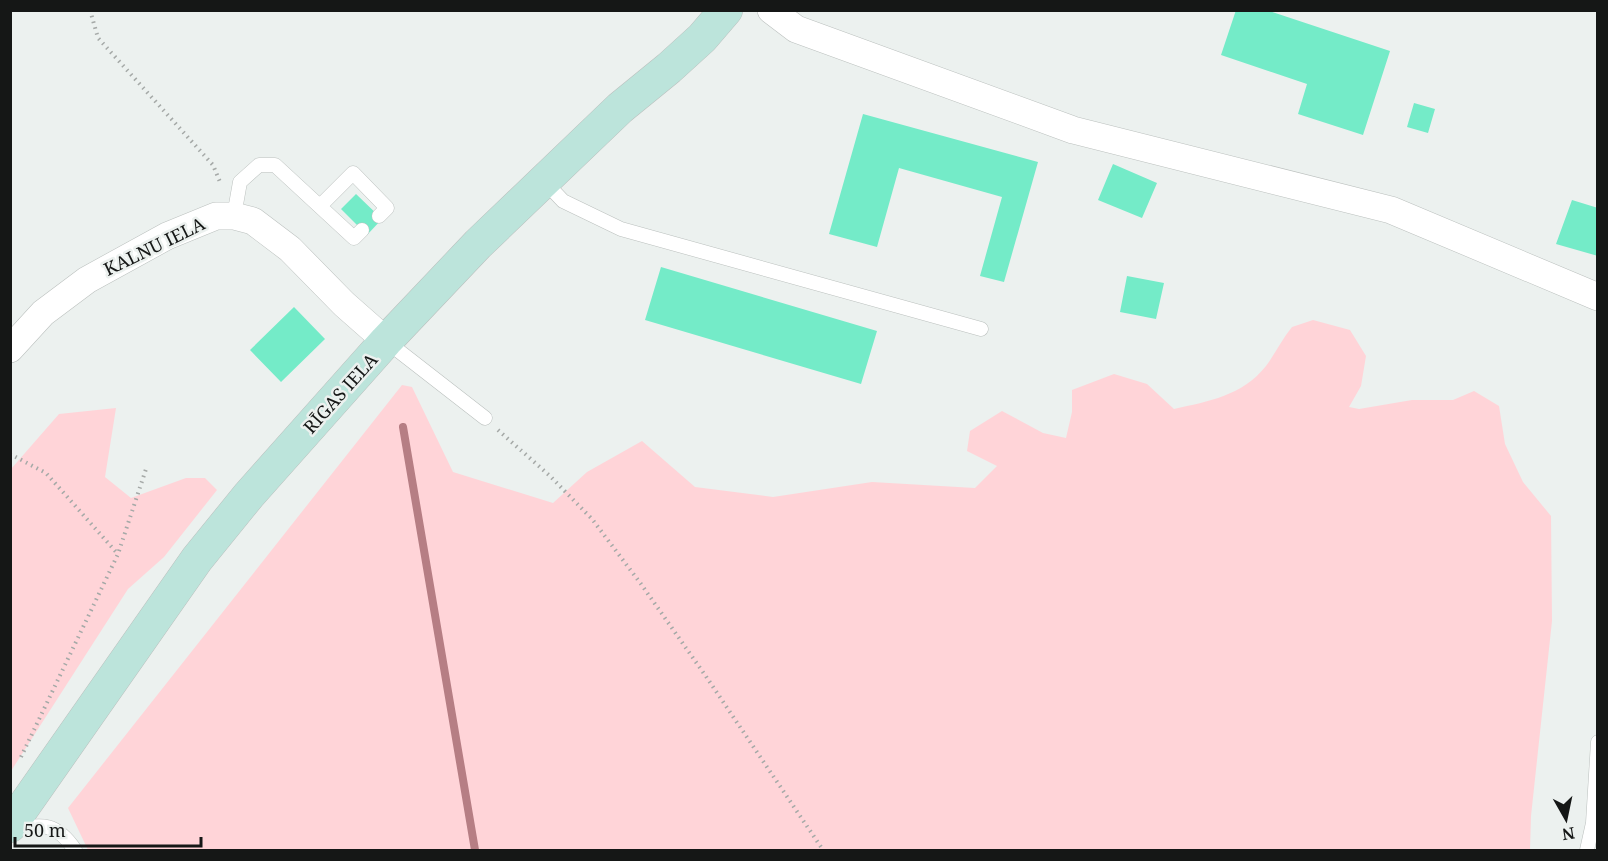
<svg xmlns="http://www.w3.org/2000/svg" width="1608" height="861" font-family="'Noto Serif',serif">
	<style>
		.green { fill: #ffd4d8 }
		.lines { fill: none; stroke-linecap: round; stroke-linejoin: round }
		.stream { stroke: #b67e84; stroke-width: 8 }
		.building { fill: #74ebc8 }
		.lane-casing { stroke: #bbc0be; stroke-width: 15 }
		.street-casing { stroke: #bbc0be; stroke-width: 28 }
		.secondary-casing { stroke: #bbc0be; stroke-width: 34 }
		.path { stroke: #a5a9a7; stroke-width: 4; stroke-dasharray: 1.5 4.5; stroke-linecap: butt }
		.lane { stroke: #fff; stroke-width: 14 }
		.street { stroke: #fff; stroke-width: 27 }
		.secondary { stroke: #bce4db; stroke-width: 33 }
		.labels { text-anchor: middle; dominant-baseline: central; stroke-width: 5; stroke-linejoin: round; paint-order: stroke }
		.street-label { font-size: 18px; fill: #151716; stroke: #ecf1ef }
	</style>
	<rect width="100%" height="100%" fill="#ecf1ef"/>
	<!-- green -->
	<path class="green" d="M1313 320 1350 330 1366 356 1361 386 1349 407 1359 409 1412 400H1453L1474 391 1499 406 1505 444 1523 482 1551 516 1552 621 1531 816 1530 850H88L68 808 402 385 412 387 453 472 553 503 587 472 642 441 695 487 773 497 872 482 975 488 997 466 967 451 970 431 1002 411 1043 433 1066 438 1072 412V390L1114 374 1147 384 1174 409C1209 401 1242 396 1266 366 1275 354 1282 339 1292 327Z
		M116 408 105 477 131 498 186 478H205L217 490 164 557 128 589 11 771V469L59 414Z"/>
	<g class="lines">
		<!-- stream -->
		<path class="stream" d="M403 427 475 850"/>
	</g>
	<!-- building -->
	<path class="building" d="M1236 10H1266L1390 51 1363 135 1298 114 1307 84 1221 55Z
		M1414 103 1435 109 1428 133 1407 127Z
		M863 114 1038 162 1004 282 980 276 1002 197 899 168 877 247 829 234Z
		M1113 164 1157 183 1142 218 1098 200Z
		M356 194 382 219 367 235 341 209Z
		M1572 200 1598 208V256L1556 244Z
		M661 267 877 331 861 384 645 320Z
		M1127 276 1164 283 1156 319 1120 312Z
		M294 307 325 339 281 382 250 350Z"/>
	<g class="lines">
		<defs>
			<path id="lane" d="M544 181 563 201 621 229 981 329
				M320 206 353 173 387 208 379 216
				M234 216 240 182 259 165H275L354 238 362 230
				M386 341 485 418
				M13 830C42 823 57 823 75 850
				M1587 850 1593 823 1598 742"/>
			<path id="street" d="M771 10 796 29 1073 130 1391 210 1598 297
				M10 349 43 313 87 280 167 236 216 216H234L253 221 290 249 344 304 386 341"/>
			<path id="secondary" d="M10 826 197 559 249 495 386 341 478 244 620 108 669 68 702 38 726 10"/>
		</defs>
		<!-- lane casing -->
		<use href="#lane" class="lane-casing"/>
		<!-- street casing -->
		<use href="#street" class="street-casing"/>
		<!-- secondary casing -->
		<use href="#secondary" class="secondary-casing"/>
		<!-- path -->
		<path class="path" d="M90 10 98 38 213 165 220 182
			M498 430 550 476 592 519 641 584 705 675 823 850
			M10 454 46 473 117 553
			M21 757 118 554 146 469"/>
		<!-- lane -->
		<use href="#lane" class="lane"/>
		<!-- street -->
		<use href="#street" class="street"/>
		<!-- secondary -->
		<use href="#secondary" class="secondary"/>
	</g>
	<g class="labels">
		<!-- street labels -->
		<g class="street-label">
			<text transform="translate(154 246) rotate(-26)">KALNU IELA</text>
			<text transform="translate(340 393) rotate(-48)">RĪGAS IELA</text>
		</g>
	</g>
	<!-- border -->
	<rect width="1608" height="861" fill="none" stroke="#151716" stroke-width="24"/>
	<!-- north arrow -->
	<g transform="translate(1566 819) rotate(171)" stroke="#ecf1ef" stroke-width="4.5" paint-order="stroke">
	<path d="M0-4.5L10 22L0 15L-10 22Z" fill="#151716"/>
	<text y="-9" font-size="16" font-weight="bold" text-anchor="middle" fill="#151716">N</text>
	</g>
	<!-- scale -->
	<path d="M15 837v9h186v-9" fill="none" stroke="#151716" stroke-width="3"/>
	<text x="24" y="837" font-size="18" fill="#151716" stroke="#ecf1ef" stroke-width="4.5" paint-order="stroke">50 m</text>
</svg>
